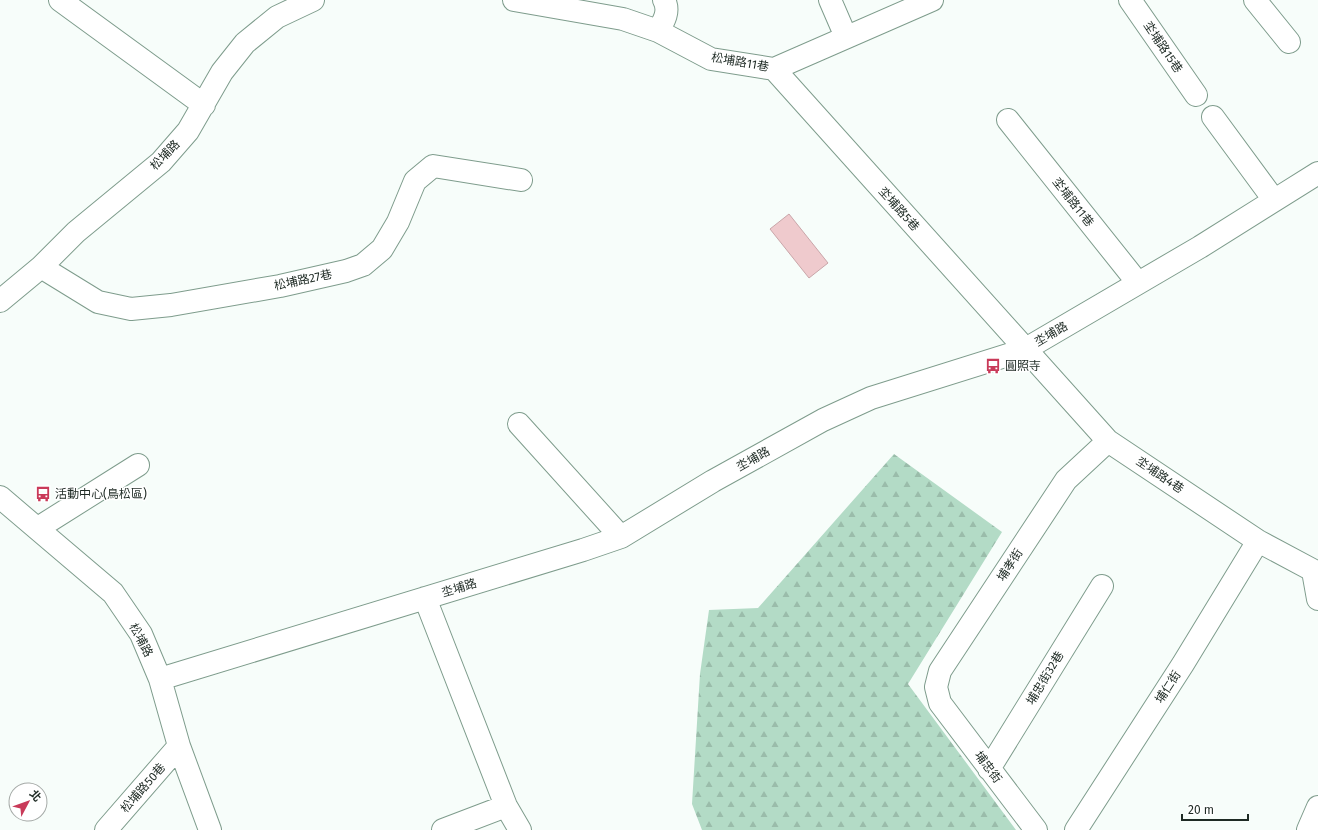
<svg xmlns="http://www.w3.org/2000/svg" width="1318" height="830" font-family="'Fira Sans','Noto Sans TC',sans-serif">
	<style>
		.forest { fill: url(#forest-firs) }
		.building { fill: #efcacd; stroke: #c9a6a9 }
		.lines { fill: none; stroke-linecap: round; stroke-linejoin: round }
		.minor-casing { stroke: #7e9c8c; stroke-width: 24 }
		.minor { stroke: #fff; stroke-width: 22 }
		.labels { text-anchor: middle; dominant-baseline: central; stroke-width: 3; stroke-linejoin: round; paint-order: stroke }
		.street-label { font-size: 12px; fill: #1e2a24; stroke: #fff }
		.poi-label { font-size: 12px; fill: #1e2a24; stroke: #fff; text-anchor: start }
	</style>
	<defs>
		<pattern id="forest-firs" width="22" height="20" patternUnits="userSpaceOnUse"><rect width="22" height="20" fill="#b3dbc6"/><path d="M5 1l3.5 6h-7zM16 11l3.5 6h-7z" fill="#9abcaa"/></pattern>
	</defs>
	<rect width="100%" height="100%" fill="#f7fdfa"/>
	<!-- forest -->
	<path class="forest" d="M894 454 1002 532 908 684 1016 830H702L692 804 700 674 709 610 758 608Z"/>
	<!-- building -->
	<path class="building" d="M789 214 828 263 809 278 770 229Z"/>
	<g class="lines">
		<defs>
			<path id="minor" d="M60 0 204 105
				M514 0 623 19 658 31 711 59 774 69 932 0
				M830 0 846 37
				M1130 0 1196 95
				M1255 0 1289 42
				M658 31C664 21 670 11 664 0
				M774 69 1108 441 1258 541 1318 573
				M1213 117 1274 200
				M1008 120 1138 283
				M41 267 98 302 131 309 171 305 280 286 346 271 363 265 382 249 398 222 415 181 433 166 521 180
				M0 301 41 267 76 232 161 162 188 131 222 72 245 43 277 17 313 0
				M519 424 621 537
				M0 497 113 593 141 634 160 679 179 746 210 830
				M38 528 138 465
				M1313 571 1318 599
				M425 598 506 806 443 830
				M160 679 583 550 621 537 713 481 823 420 871 398 1024 350 1200 247 1318 173
				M989 769 1102 586
				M506 806 520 830
				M106 830 179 746
				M1036 830 940 703 936 687 940 671 1066 480 1108 441
				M1076 830 1183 664 1258 541
				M1308 830 1318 807"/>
		</defs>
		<!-- minor casing -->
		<use href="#minor" class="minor-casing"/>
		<!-- minor -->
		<use href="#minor" class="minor"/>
	</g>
	<!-- icons -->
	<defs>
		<symbol id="bus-bare" viewBox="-9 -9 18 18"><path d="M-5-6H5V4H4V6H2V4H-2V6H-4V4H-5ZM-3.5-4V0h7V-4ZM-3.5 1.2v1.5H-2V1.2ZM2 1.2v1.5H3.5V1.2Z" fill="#c93a59" stroke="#fff" stroke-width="2.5" paint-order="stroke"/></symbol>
	</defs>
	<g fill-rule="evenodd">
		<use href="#bus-bare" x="982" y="355" width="22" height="22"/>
		<use href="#bus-bare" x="32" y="483" width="22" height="22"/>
	</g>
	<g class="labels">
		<!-- street labels -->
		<g class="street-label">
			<text transform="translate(1163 47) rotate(56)">坔埔路15巷</text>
			<text transform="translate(740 62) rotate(10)">松埔路11巷</text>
			<text transform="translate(165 155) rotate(-46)">松埔路</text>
			<text transform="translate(1073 202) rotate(52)">坔埔路11巷</text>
			<text transform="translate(899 209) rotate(48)">坔埔路5巷</text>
			<text transform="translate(303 280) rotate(-12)">松埔路27巷</text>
			<text transform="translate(1051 334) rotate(-30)">坔埔路</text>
			<text transform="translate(753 459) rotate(-29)">坔埔路</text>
			<text transform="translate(1160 475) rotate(34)">坔埔路4巷</text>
			<text transform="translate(1010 565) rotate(-57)">埔孝街</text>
			<text transform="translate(459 588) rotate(-17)">坔埔路</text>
			<text transform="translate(141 640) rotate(62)">松埔路</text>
			<text transform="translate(1045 678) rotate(-59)">埔忠街32巷</text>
			<text transform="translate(1168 687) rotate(-57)">埔仁街</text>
			<text transform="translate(988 767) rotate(53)">埔忠街</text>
			<text transform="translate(143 788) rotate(-49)">松埔路50巷</text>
		</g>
		<!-- poi labels -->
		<g class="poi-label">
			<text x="1005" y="366">圓照寺</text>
			<text x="55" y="494">活動中心(鳥松區)</text>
		</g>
	</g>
	<!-- north arrow -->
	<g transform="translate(28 802) rotate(49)"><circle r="19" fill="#ffffff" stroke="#a5aaa7"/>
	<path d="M0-3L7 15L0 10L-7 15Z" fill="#c93a59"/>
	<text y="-6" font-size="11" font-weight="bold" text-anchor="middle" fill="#1e2a24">北</text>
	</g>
	<!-- scale -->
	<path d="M1182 814v6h66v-6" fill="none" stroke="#1e2a24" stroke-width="2"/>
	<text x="1188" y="814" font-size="12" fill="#1e2a24" stroke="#ffffff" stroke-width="3" paint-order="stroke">20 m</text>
</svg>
